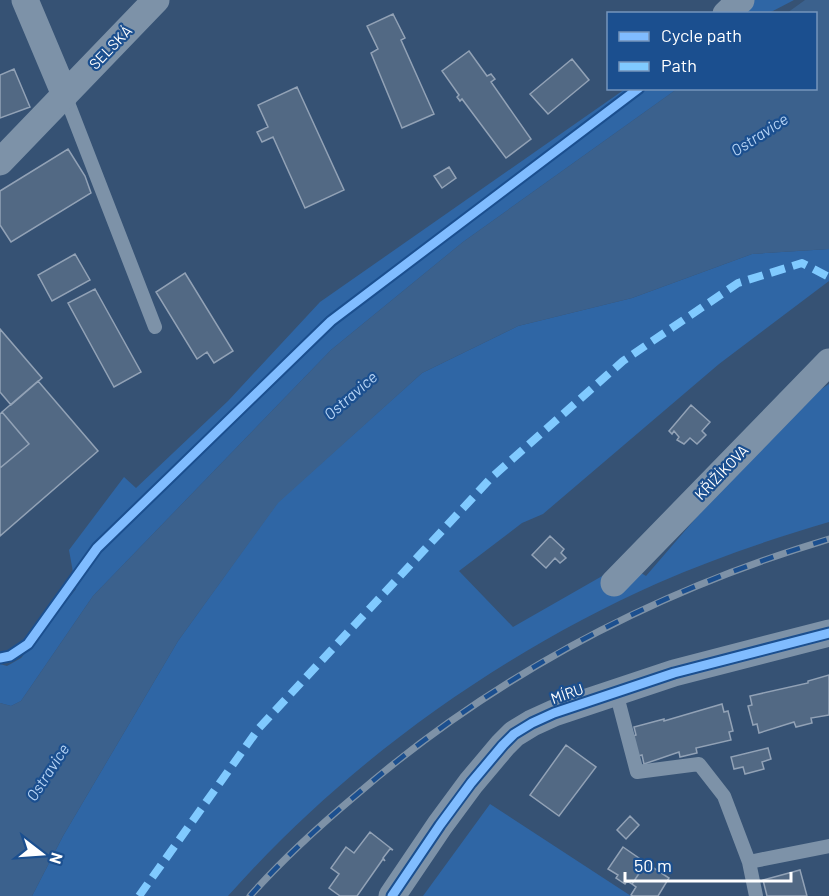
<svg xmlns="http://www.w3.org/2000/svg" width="829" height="896" font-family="Barlow,sans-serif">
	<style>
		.green { fill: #2f66a5 }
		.water { fill: #3b618d }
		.building { fill: #526984; stroke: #92a2b6; stroke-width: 1.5 }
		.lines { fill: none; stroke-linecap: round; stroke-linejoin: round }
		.lane { stroke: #7d92a8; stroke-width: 14 }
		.street { stroke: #7d92a8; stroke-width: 27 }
		.rail-casing { stroke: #7e92a7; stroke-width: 7 }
		.rail { stroke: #1b4f8f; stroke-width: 4.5; stroke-dasharray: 14; stroke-linecap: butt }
		.quiet { stroke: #80caff; stroke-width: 8; stroke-dasharray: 15 8; stroke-linecap: butt }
		.cycleway-casing { stroke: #1b4f8f; stroke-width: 13 }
		.cycleway { stroke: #80bcff; stroke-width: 9 }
		.labels { text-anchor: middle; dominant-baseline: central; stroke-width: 4.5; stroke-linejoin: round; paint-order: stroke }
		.street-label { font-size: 15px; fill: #fff; stroke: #1b4f8f }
		.water-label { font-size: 16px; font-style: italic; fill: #b5d3f5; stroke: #1b4f8f }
	</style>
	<rect width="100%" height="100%" fill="#365274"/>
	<!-- green -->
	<path class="green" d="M754 0H794L769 13 738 14Z
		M625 89H677L463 242 331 350 93 596 21 701 11 706 0 703V664L7 666 21 658 76 589 69 550 124 477 136 488 228 401 320 302Z
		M829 249V281L719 364 543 514 522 523 459 571 513 627 625 563 646 576 788 411 829 384V522C771 539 713 559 658 583 496 655 345 764 228 896H32L63 836 178 641 278 502 422 373 518 326 632 298 752 254Z
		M490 804 631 896H423Z"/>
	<!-- water -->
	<path class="water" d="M805 0H829V249L752 254 632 298 518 326 422 373 278 503 178 641 63 836 32 896H0V703L11 706 21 701 93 596 331 350 463 242 677 89 816 88V14L787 13Z"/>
	<!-- building -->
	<path class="building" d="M393 14 405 38 401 40 434 114 402 128 371 53 378 49 367 26Z
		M469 51 487 76 491 74 495 79 491 82 531 139 506 158 462 99 460 101 457 97 459 95 442 71Z
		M572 59 589 80 548 114 530 94Z
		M14 69 30 107 0 118V75Z
		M297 87 344 190 305 208 273 137 262 142 257 132 268 127 258 105Z
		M68 149 85 176 91 193 11 242 0 225V191Z
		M449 167 456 178 442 188 434 176Z
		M75 254 90 280 52 301 38 275Z
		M185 273 233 351 214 363 207 352 197 359 156 292Z
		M95 289 141 372 114 387 68 303Z
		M0 329 42 378 11 405 0 392Z
		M38 381 98 451 0 536V468L29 444 2 412Z
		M691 405 710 422 702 431 706 435 697 444 690 438 684 444 677 440 679 437 674 431 672 434 669 431Z
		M2 412 29 444 0 468V414Z
		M550 536 564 549 561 553 566 558 560 563 555 558 546 568 532 555Z
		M829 675V715L811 718 812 723 796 727 794 722 759 733 757 724 753 725 748 706 752 705 750 696 808 683V681Z
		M722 704 724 712 728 711 733 731 729 732 731 740 696 748 697 753 680 757 679 752 644 764 642 755 638 756 633 736 636 735 634 727 664 719V721Z
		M566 745 596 767 559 816 530 795Z
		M768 748 771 759 762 762 764 769 745 774 743 767 734 769 731 757Z
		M630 816 639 825 626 839 617 830Z
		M370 832 393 850 390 849 383 858 385 861 383 859 357 896H340L329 888 339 874 331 868 346 847 354 853Z
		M623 847 646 863 632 884 627 881 625 884 616 878 618 875 608 869Z
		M646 863 669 878 658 896H633L631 895 636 887 632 884Z
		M800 870 807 896H767L763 880Z"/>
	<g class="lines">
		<!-- lane -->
		<path class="lane" d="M65 95 155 327
			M616 692 637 772 699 764 724 796 749 862 756 896
			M749 862 829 846"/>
		<!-- street -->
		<path class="street" d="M25 0 65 95
			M726 14 741 0
			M0 162 156 0
			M614 583 829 362
			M392 896 440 825 471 783 503 745 514 734 532 723 554 713 674 673 829 633"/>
		<defs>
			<path id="rail" d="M250 896C282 860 318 827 355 796 495 675 652 592 829 539"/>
		</defs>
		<!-- rail casing -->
		<use href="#rail" class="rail-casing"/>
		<!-- rail -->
		<use href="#rail" class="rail"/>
		<!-- quiet -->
		<path class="quiet" d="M139 896 259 728 491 478 623 361 738 283 802 263 829 277"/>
		<defs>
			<path id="cycleway" d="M0 658 10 656 28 644 97 548 331 321 639 88
				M392 896 440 825 471 783 503 745 514 734 532 723 554 713 674 673 829 633"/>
		</defs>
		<!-- cycleway casing -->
		<use href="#cycleway" class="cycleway-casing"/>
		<!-- cycleway -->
		<use href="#cycleway" class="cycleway"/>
	</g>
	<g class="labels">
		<!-- street labels -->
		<g class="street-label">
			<text transform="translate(110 47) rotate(-46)">SELSKÁ</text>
			<text transform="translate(721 472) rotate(-46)">KŘIŽÍKOVA</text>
			<text transform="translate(567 693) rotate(-19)">MÍRU</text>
		</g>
		<!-- water labels -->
		<g class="water-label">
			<text transform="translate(759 134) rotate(-33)">Ostravice</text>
			<text transform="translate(350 395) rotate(-41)">Ostravice</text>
			<text transform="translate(47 772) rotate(-57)">Ostravice</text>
		</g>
	</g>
	<!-- legend -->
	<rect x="607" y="12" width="210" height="78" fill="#1b4f8f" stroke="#7695bc" stroke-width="1.5"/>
	<rect x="619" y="32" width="30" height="9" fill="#80bcff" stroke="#7695bc" stroke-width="1.5"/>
	<text x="661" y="42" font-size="18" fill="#ffffff">Cycle path</text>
	<rect x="619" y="62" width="30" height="9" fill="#80caff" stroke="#7695bc" stroke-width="1.5"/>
	<text x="661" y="72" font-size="18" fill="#ffffff">Path</text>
	<!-- north arrow -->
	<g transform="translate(42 854) rotate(107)" stroke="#1b4f8f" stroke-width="4.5" paint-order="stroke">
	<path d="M0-4.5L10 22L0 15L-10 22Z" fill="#ffffff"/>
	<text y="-9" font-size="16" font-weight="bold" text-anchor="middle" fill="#ffffff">N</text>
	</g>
	<!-- scale -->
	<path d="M625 872v9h166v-9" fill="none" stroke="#ffffff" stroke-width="3"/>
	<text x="634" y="872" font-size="18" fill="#ffffff" stroke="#1b4f8f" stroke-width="4.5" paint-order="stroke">50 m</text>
</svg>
